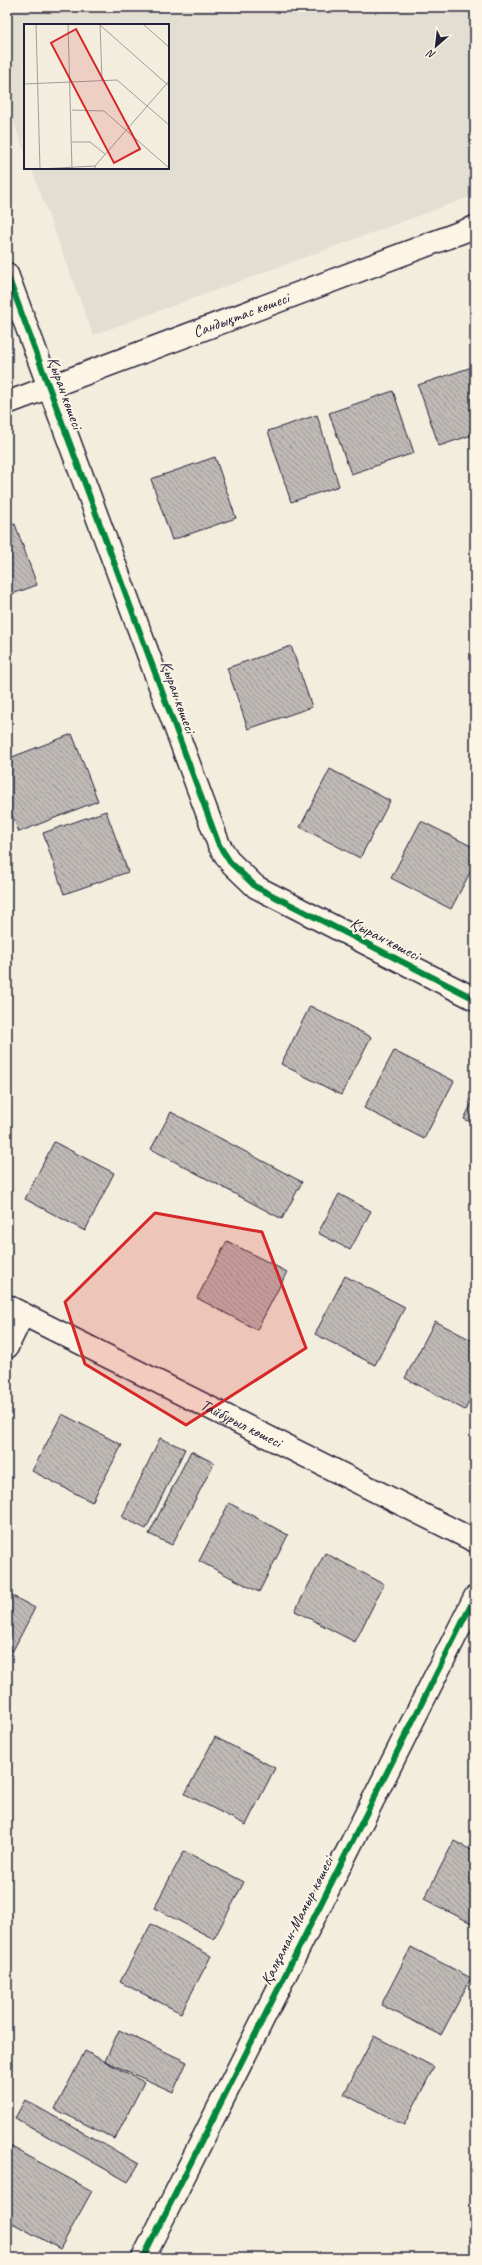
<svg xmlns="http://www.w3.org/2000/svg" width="482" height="2265" font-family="Caveat,sans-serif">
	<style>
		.built { fill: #e3ded2 }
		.building { fill: url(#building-back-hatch); stroke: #22223b }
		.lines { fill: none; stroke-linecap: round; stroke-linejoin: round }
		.street-casing { stroke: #22223b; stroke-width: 25 }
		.street { stroke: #fcf5e5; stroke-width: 22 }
		.cycleway-casing { stroke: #fcf5e5; stroke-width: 8 }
		.cycleway { stroke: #00873e; stroke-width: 6 }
		.marked { fill: #d62828; fill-opacity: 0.2; stroke: #d62828; stroke-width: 3; stroke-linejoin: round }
		.labels { text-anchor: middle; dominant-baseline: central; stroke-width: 4; stroke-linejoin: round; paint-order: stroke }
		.street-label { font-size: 16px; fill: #22223b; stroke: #fcf5e5 }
		.inset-road { fill: none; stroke: #9f9c9d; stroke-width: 1 }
		.view { fill: #d62828; fill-opacity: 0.15; stroke: #d62828; stroke-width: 2 }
		.inset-edge { fill: none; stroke: #22223b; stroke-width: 2 }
	</style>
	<defs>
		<pattern id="building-back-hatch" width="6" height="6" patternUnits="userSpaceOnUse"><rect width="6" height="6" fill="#bfbab6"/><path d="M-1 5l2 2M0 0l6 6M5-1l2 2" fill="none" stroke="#9b9795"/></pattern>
	</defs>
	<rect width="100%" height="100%" fill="#f3edde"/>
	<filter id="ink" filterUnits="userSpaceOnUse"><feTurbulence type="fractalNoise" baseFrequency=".025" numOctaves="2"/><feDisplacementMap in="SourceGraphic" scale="8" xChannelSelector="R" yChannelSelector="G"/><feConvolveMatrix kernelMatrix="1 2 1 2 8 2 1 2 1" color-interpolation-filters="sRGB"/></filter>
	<g filter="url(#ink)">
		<!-- built -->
		<path class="built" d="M7 7H475V195L93 335 31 168H168V25H25V153L7 104Z"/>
		<!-- building -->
		<path class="building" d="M475 366V434L439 446 418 385Z
			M393 391 414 453 351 474 329 413Z
			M317 415 339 486 291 502 268 431Z
			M215 457 236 518 172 540 151 479Z
			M15 524 37 585 7 596V527Z
			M291 646 312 707 248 729 227 668Z
			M72 734 98 801 19 832 7 803V759Z
			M330 769 390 801 360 858 300 827Z
			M106 811 128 872 64 894 43 833Z
			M421 821 475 848V863L451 909 391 878Z
			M310 1006 371 1037 341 1095 281 1064Z
			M394 1051 454 1081 424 1139 364 1108Z
			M475 1097V1124L464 1119Z
			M171 1112 302 1182 282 1219 151 1149Z
			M54 1142 114 1173 85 1231 25 1199Z
			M339 1194 371 1211 350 1250 318 1233Z
			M227 1241 287 1272 257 1330 197 1298Z
			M345 1276 405 1307 375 1365 315 1334Z
			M435 1321 475 1342V1390L465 1410 405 1378Z
			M62 1414 122 1445 92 1502 32 1471Z
			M160 1438 185 1449 146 1529 122 1517Z
			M191 1451 214 1463 172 1545 149 1534Z
			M229 1503 288 1535 259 1592 199 1561Z
			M325 1553 384 1584 355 1642 295 1611Z
			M7 1593 35 1608 7 1662Z
			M215 1737 275 1768 246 1825 185 1794Z
			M454 1841 475 1852V1925L424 1899Z
			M184 1851 244 1882 214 1939 154 1908Z
			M151 1924 211 1956 181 2013 120 1982Z
			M411 1947 471 1978 441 2035 381 2005Z
			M119 2030 187 2062 173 2092 105 2061Z
			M374 2036 434 2067 404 2125 344 2094Z
			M85 2051 144 2082 115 2139 55 2109Z
			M25 2100 139 2164 128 2182 15 2118Z
			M8 2145 92 2191 60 2249 7 2220Z"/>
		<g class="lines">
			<defs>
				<g id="street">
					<path d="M7 274 219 845 230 862 256 887 475 999"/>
					<path id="s1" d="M7 403 475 227"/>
					<path id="s2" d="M7 1306 475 1541"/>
					<path d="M7 1347 23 1314"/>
					<path d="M143 2258 475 1597"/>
				</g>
			</defs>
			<!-- street casing -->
			<use href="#street" class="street-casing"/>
			<!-- street -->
			<use href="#street" class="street"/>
			<defs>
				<path id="cycleway" d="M7 274 219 845 230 862 256 887 475 999
					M143 2258 475 1597"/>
			</defs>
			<!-- cycleway casing -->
			<use href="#cycleway" class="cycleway-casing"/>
			<!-- cycleway -->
			<use href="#cycleway" class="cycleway"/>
		</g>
	</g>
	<!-- marked area -->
	<path class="marked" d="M155 1213 262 1232 306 1348 186 1425 85 1364 65 1302Z"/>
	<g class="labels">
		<!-- street labels -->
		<g class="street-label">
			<text stroke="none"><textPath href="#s1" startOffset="250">Сандықтас көшесі</textPath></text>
			<text transform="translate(65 393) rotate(70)">Қыран көшесі</text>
			<text transform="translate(178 697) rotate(70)">Қыран көшесі</text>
			<text transform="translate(385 939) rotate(27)">Қыран көшесі</text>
			<text stroke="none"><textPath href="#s2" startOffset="262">Тайбурыл көшесі</textPath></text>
			<text transform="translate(297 1921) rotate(-63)">Қалқаман-Мамыр көшесі</text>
		</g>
	</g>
	<!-- overview -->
	<g transform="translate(24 24)">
		<rect width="145" height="145" fill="#f3edde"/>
		<path class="inset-road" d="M12 0 16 145M44 0 48 145M119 0 145 23M76 1 145 62M76 1 78 56M0 60 93 56 145 101M48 86 80 87 145 144M48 118H66L81 130M71 142 145 57M15 145 71 142V145"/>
		<path class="view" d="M52 5 116 125 90 139 27 19Z"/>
		<rect width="145" height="145" class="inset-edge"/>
	</g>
	<!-- margin -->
	<rect width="482" height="2265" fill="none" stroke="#fcf5e5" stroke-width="24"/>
	<rect x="12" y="12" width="458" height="2241" fill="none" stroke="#22223b" stroke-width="1.5" filter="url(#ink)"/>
	<!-- north arrow -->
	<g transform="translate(436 46) rotate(208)" stroke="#fcf5e5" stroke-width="3" paint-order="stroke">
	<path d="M0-3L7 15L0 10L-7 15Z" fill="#22223b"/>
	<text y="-6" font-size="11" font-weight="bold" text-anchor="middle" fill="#22223b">N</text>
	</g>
</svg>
